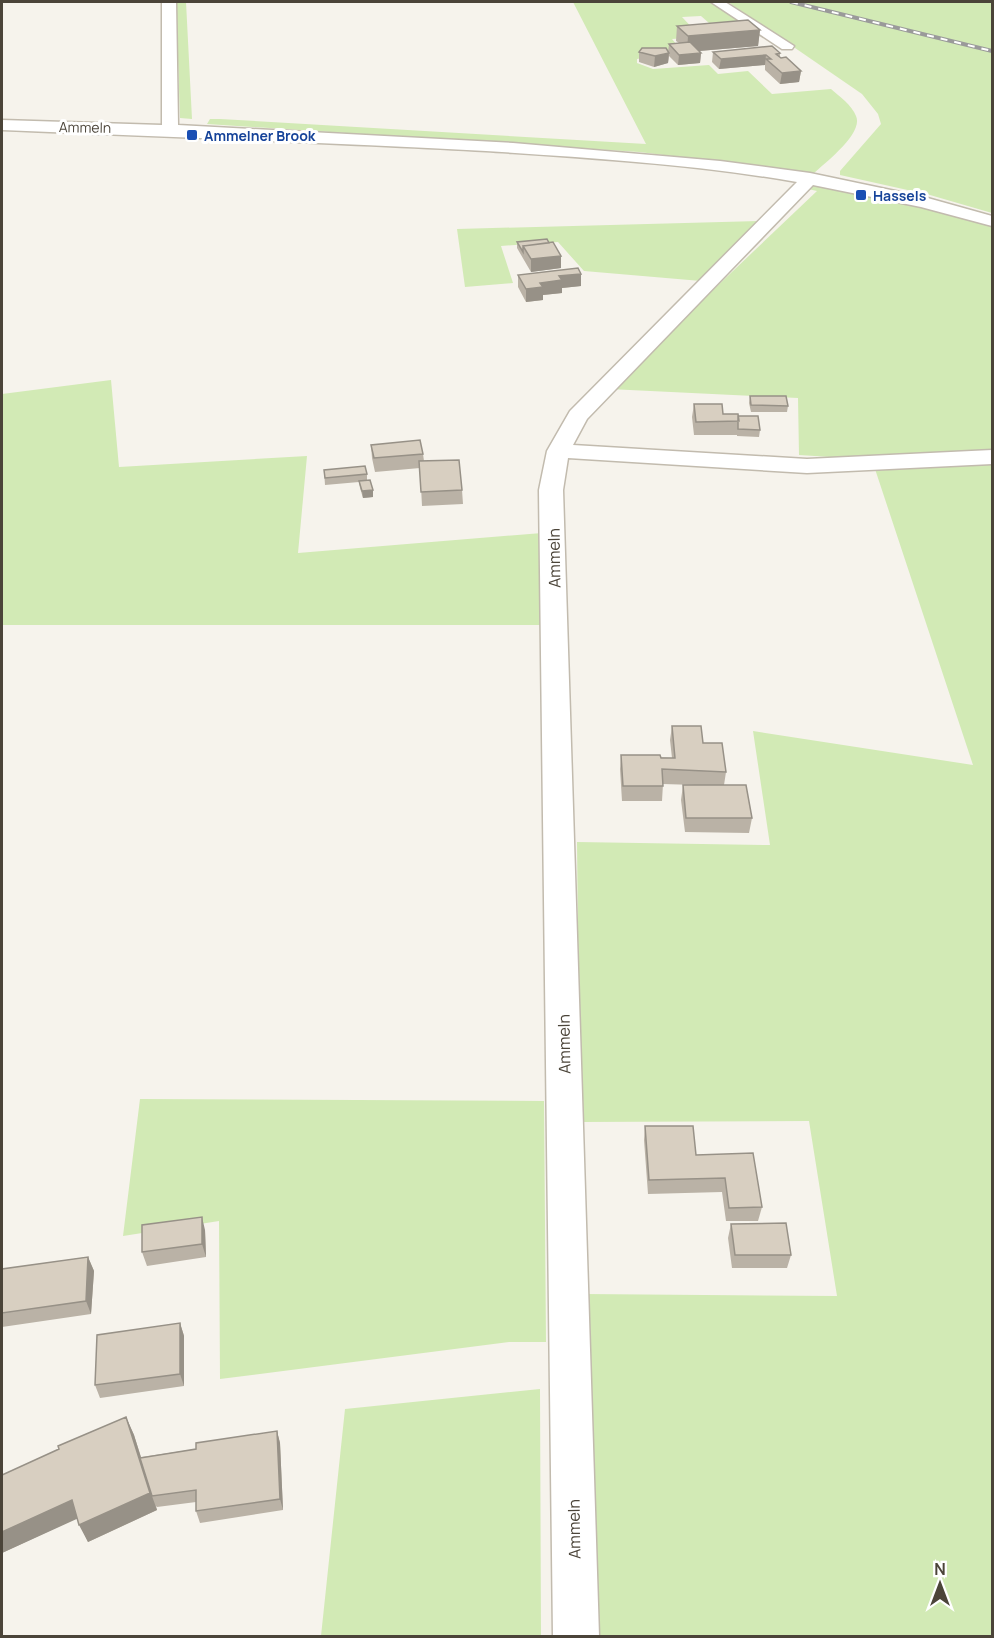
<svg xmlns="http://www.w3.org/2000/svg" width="994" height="1638" font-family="Manrope,sans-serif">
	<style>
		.green { fill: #d2eab5 }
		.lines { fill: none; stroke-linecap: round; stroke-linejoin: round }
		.minor-casing { stroke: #c2bbae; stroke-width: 3 }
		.minor { fill: #fff; fill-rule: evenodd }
		.rail-casing { stroke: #9a9a9a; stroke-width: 4 }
		.rail { stroke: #fff; stroke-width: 2; stroke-dasharray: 7; stroke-linecap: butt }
		.wall { fill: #bab2a6 }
		.shaded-wall { fill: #979187 }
		.building { fill: #d8cfc1; stroke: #979187; stroke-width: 1.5 }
		.transit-dot { fill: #1a4fb4; stroke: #fff; stroke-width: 2 }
		.labels { text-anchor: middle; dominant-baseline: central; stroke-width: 6; stroke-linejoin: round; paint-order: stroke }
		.far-street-label { font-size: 14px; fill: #4b4439; stroke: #fff }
		.far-transit-label { font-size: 14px; font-weight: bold; fill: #164399; stroke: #fff; text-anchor: start }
		.street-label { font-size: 16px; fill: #4b4439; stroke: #fff }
	</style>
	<rect width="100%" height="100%" fill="#f6f3ec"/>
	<!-- green -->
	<path class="green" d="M176 2H186L192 119 180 118Z
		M573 2H709L740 21 709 23 701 16 682 17 701 37 672 39 682 51 637 59V63L653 69 709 65 718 74 748 71 772 94 831 89C839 96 852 105 856 116 864 133 825 163 814 173L639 152 207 124 210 119H220L646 144Z
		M728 2H992V213L930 195 840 175V171L881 124 878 114 862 94Z
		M815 183 948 211 992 225V451L862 459 799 455 798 398 609 389 817 191 808 189Z
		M759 221 701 281 584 271 558 242 501 246 513 283 465 287 457 229Z
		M111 380 119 467 307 456 298 553 542 533 543 625H2V394Z
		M992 462V1636H596L584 1294 837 1296 809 1121 580 1122 577 842 770 845 753 731 973 765 875 469Z
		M140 1099 544 1101 546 1342H509L220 1379 219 1221 123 1236Z
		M540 1389 541 1636H321L345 1409Z"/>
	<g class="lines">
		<defs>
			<path id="minor" d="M162 2H176L178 125 513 143 720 161 810 173 924 197 992 216V226L921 207 813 185 587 419 573 445 807 459 992 450V464L807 473 568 458 563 490 599 1636H553L539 490 547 451 570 411 797 182C694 164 589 158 486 151 324 142 163 137 2 130V120L162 125Z
				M711 2H725L794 46 792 49H782Z"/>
		</defs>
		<!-- minor casing -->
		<use href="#minor" class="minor-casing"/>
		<!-- minor -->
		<use href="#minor" class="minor"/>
		<defs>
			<path id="rail" d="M791 2 992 51"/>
		</defs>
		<!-- rail casing -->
		<use href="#rail" class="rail-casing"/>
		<!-- rail -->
		<use href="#rail" class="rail"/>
	</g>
	<!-- wall -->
	<path class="wall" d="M677 26 760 30 758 46 699 51 701 53 700 63 678 65 669 56 668 63 654 67 639 62V52H668L669 44 679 43 676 41Z
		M713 52 780 53V57L801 71 799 82 780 84 765 70V65L719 69 712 62Z
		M517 242 549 243 561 256V268L531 272 517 248Z
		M518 275 581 286 562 288V293L543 295V300L526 302 518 287Z
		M750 396 788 406 787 412H751L749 403Z
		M694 404 723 414 738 416 760 430 759 437 737 436V435H694L692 417Z
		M371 445 423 454 424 461 462 490 463 504 422 506 420 468 375 472 372 458Z
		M324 470 367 474V481L373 490V497L363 498 360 488 359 482 325 485Z
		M672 726 703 743 726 772 724 785 752 818 749 833 685 832 681 800 683 785H695L663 784 662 801H622L620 769 621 755 672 758 670 740Z
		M645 1126 696 1155 762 1207 758 1221H726L722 1192 648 1194 644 1140Z
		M731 1224 791 1255 787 1268H732L728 1238Z
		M205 1230 206 1257 147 1266 142 1252Z
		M88 1257 94 1271 91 1314 2 1327V1269Z
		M180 1323 184 1336V1386L100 1398 95 1385Z
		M126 1417 134 1435 141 1457 196 1449 277 1431 280 1443 283 1510 200 1523 196 1511V1502L157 1507 156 1506 157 1510 88 1542 77 1518 2 1553V1475L59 1449Z"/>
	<!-- shaded-wall -->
	<path class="shaded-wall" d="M760 30 758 46 687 52 688 36Z
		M669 53 668 63 654 67 655 56Z
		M701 53 700 63 678 65 679 55Z
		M766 55 765 65 719 69 721 59Z
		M801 71 799 82 780 84 782 73Z
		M561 256V268L531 272V259Z
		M581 274V286L562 288V293L543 295V300L526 302V289L559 276Z
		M373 490V497L363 498 362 491Z
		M202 1217 205 1230 206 1257 202 1244Z
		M88 1257 94 1271 91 1314 86 1301Z
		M180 1323 184 1336V1386L180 1374Z
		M126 1417 134 1435 153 1496H152L157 1510 88 1542 79 1525Z
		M277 1431 280 1443 283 1510 280 1499Z
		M72 1500 81 1517 2 1553V1532Z"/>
	<!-- building -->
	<path class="building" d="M748 20 760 30 688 36 677 26Z
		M690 42 701 53 679 55 669 44Z
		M772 46 780 53 776 54 781 58 786 57 801 71 782 73 766 59H771L766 55 721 59 713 52Z
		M642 48H666L669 53 655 56 639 52Z
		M547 239 549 243 523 246V252L517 242Z
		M553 242 561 256 531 259 523 246Z
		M578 268 581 274 559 276 562 280 540 283 543 287 526 289 518 275Z
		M750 396H786L788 406 751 405Z
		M694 404H722L723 414H738L739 421 696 422Z
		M738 416H758L760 430 738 429Z
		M420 440 423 454 374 458 371 445Z
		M459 460 462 490 421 492 419 461Z
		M365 466 367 474 325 478 324 470Z
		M370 480 373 490 362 491 359 481Z
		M672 726H701L703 743H722L726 772 662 769 663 786H623L621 755H660L661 758H675Z
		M683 785H746L752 818H686Z
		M645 1126H693L696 1155 753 1153 762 1207 729 1208 725 1178 649 1180Z
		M202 1217V1244L142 1252V1225Z
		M786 1223 791 1255H735L731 1224Z
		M88 1257 86 1301 2 1313V1269Z
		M180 1323V1374L95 1385 97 1335Z
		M126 1417 150 1493 79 1525 72 1500 2 1532V1475L59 1449 58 1446Z
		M277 1431 280 1499 196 1511V1490L152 1496 140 1458 196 1449V1443Z"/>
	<!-- markers -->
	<g class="transit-dot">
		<rect x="186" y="129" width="12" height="12" rx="3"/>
		<rect x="855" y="189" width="12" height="12" rx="3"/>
	</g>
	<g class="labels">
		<!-- far-street labels -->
		<g class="far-street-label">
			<text transform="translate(85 127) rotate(1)">Ammeln</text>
		</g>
		<!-- far-transit labels -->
		<g class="far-transit-label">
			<text x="204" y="135">Ammelner Brook</text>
			<text x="873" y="195">Hassels</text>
		</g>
		<!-- street labels -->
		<g class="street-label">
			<text transform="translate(554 558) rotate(-91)">Ammeln</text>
			<text transform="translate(564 1044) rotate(-91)">Ammeln</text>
			<text transform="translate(574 1529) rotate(-91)">Ammeln</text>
		</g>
	</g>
	<!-- border -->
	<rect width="994" height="1638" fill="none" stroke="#4b4439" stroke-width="6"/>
	<!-- north arrow -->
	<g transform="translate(940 1584)" stroke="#ffffff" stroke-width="4.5" paint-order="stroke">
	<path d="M0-4.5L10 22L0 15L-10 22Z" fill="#4b4439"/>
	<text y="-9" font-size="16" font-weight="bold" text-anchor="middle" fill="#4b4439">N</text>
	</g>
</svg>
